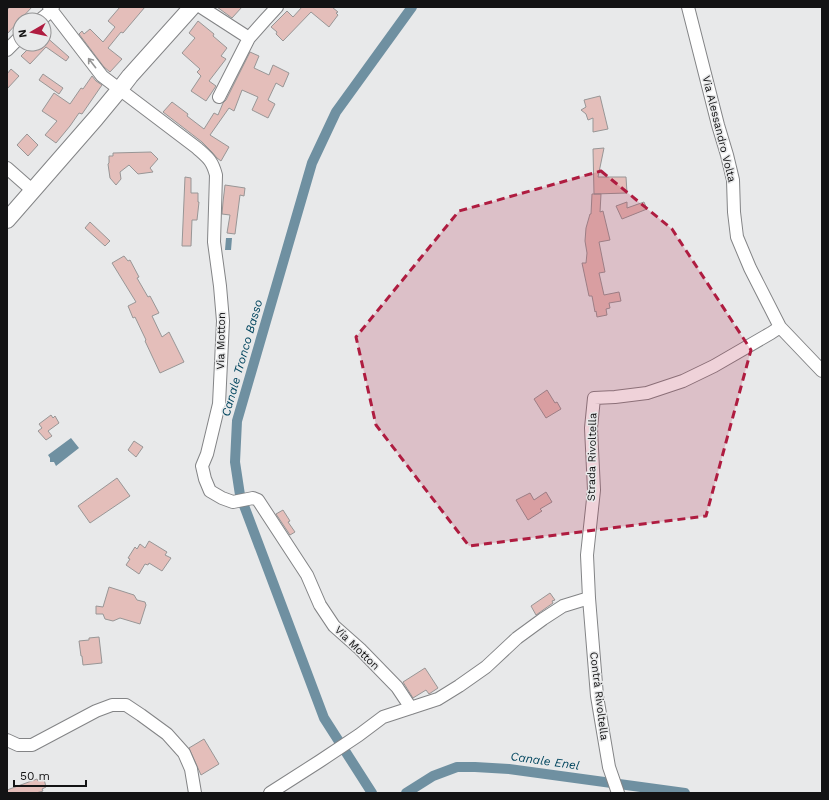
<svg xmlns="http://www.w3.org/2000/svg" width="829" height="800" font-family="'Work Sans',sans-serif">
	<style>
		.water { fill: #6f90a1 }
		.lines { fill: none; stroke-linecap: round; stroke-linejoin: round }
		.canal { stroke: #6f90a1; stroke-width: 10 }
		.building { fill: #e4beba; stroke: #989696 }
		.street-casing { stroke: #838486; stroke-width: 14 }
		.secondary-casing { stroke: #838486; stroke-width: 18 }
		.street { stroke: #fff; stroke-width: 12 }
		.secondary { stroke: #fff; stroke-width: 16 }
		.oneway { stroke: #959595 }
		.marked { fill: #af1c40; fill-opacity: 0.2; stroke: #af1c40; stroke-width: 3; stroke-dasharray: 8 5; stroke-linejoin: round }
		.labels { text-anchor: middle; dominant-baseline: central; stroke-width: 3; stroke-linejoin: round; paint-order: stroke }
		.street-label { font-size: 11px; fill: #131314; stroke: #e8e9ea }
		.water-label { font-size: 12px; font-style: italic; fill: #00455e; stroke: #e8e9ea }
	</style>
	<rect width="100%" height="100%" fill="#e8e9ea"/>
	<!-- water -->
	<path class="water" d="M226 238H232L231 250H225Z
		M71 438 79 448 56 466 54 462H50V458L48 455Z"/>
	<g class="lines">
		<!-- canal -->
		<path class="canal" d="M372 793 324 718 240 495 235 462 237 421 312 163 336 112 412 7
			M406 793 433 776 457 767H475L509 769 685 793"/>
	</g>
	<!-- building -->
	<path class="building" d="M10 7H32L7 34V10Z
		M120 7H145L123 33 121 32 108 48 122 59 110 72 104 67 79 34 82 31 84 34 90 29 103 42 115 27 108 21Z
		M217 7H242L232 18Z
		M302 7H332L338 12 336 13 338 15 329 27 311 12 283 41 276 34 277 32 271 27 287 11 293 17Z
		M198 21 214 34 213 36 227 48 221 56 226 59 209 81 216 86 206 101 191 91 201 76 197 72 200 69 182 53 195 38 189 33Z
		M44 35 69 57 66 61 46 47 30 64 21 56 33 44H44Z
		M250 52 259 56 254 68 269 75 273 65 289 73 283 87 276 83 268 100 275 104 268 118 252 110 258 97 242 90 234 111 229 108 210 135 229 147 221 161 217 158 212 152 202 142 163 112 172 102 188 114 187 116 204 129 214 113 218 115 223 103 226 100Z
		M11 69 19 76 7 89V74Z
		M43 74 63 88 59 94 39 80Z
		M92 76 96 81 102 85 82 114 79 113 70 126 56 143 45 135 57 121 42 111 54 93 70 104 81 88 83 89Z
		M600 96 608 129 593 132V118L588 120 586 114 581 110 586 107 584 100Z
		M27 134 38 145 28 156 17 145Z
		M604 148 598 177H626L627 193 594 194 593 149Z
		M151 152 158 159 150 168 153 172 138 174 129 165 120 172 121 179 116 185 110 178 108 164 109 163V156H113V153Z
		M185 177 191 178V193H198V202H199L197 220H192L191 246H182Z
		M225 185 245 188 244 196 240 195 235 234 227 233 230 215 222 214 223 202Z
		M592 194H601L600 212 603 211 610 240 599 242 605 272 599 273 604 295 619 292 621 301 609 303 610 308 606 309 607 315 597 317 596 311 595 312 592 296H589L582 263H586L587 253 585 241 586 228 590 214H591Z
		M627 202V208L644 202 647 209 622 219 616 206Z
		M90 222 110 241 105 246 85 228Z
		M124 256 128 261 130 260 139 277 137 278 148 297 150 296 159 313 152 316 162 337 169 332 184 362 160 373 145 341 146 340 135 317 133 318 128 306 136 302 112 263Z
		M547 390 555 403 557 402 561 409 546 418 534 399Z
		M51 415 53 418 55 416 59 423 48 431 52 436 46 440 38 431 42 428 39 424Z
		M134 441 143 447 136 457 128 450Z
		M117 478 130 496 90 523 78 506Z
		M546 492 552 502 540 509 542 511 528 520 516 500 530 493 534 500Z
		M283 510 290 521 288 522 295 532 290 535 276 514Z
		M149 541 167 552 165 555 171 558 162 571 149 563 148 565 145 564 139 574 126 565 130 559 128 558 135 547 137 549 140 544 145 548Z
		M109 587 134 595 137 600 145 602 146 605 140 624 120 618 113 621 105 619 103 614H96V606L103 607Z
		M550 593 555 600 552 601 553 603 536 615 531 606Z
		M99 637 102 663 83 665 82 656H81L79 641 89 640V638Z
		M425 668 438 688 429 694 426 690 413 698 403 682Z
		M204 739 219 764 201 775 189 748Z
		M37 779 38 781 44 779 46 787 42 789 43 791 36 793H7V790Z"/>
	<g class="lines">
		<defs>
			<path id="street" d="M49 7 102 76 197 148C208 158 212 160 216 175L214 242 220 286 223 321 219 404 207 454 202 466 205 479 210 491 222 498 233 502 253 498 258 500 307 575 320 605 334 626 360 649 397 687 411 708
				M201 7 249 38
				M688 7 718 125 727 155 733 180 734 212 737 237 750 268 780 327 822 371
				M40 20 51 11 53 7
				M7 50 20 37
				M219 97 249 38 265 20 277 7
				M7 168 32 190
				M7 740 18 745H32L96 711 112 705H126L141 715 167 734 184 753 191 769 195 793
				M270 793 320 761 359 735 383 717 438 699 459 686 486 667 517 638 543 619 563 606 589 598
				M618 793 609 767 597 696 589 598 587 555 594 490 591 428 594 398 615 397 647 393 683 381 714 366 771 333 780 327"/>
			<path id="secondary" d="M7 220 96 118 120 89 130 76 192 7"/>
		</defs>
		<!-- street casing -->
		<use href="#street" class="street-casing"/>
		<!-- secondary casing -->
		<use href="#secondary" class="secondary-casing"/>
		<!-- street -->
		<use href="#street" class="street"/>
		<!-- secondary -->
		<use href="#secondary" class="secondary"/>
	</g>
	<!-- one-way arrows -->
	<defs><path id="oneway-shaft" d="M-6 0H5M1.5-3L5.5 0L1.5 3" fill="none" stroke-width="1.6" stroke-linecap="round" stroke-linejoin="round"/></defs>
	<use class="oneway" href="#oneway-shaft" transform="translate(92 63) rotate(-128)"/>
	<!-- marked area -->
	<path class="marked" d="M601 171 672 229 751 350 706 516 469 546 376 425 356 337 459 211Z"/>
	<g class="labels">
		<!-- street labels -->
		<g class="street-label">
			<text transform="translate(719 129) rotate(76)">Via Alessandro Volta</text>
			<text transform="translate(221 341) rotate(-89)">Via Motton</text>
			<text transform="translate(592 457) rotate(-89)">Strada Rivoltella</text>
			<text transform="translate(357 648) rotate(44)">Via Motton</text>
			<text transform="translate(599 696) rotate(83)">Contrà Rivoltella</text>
		</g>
		<!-- water labels -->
		<g class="water-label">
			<text transform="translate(242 358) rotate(-74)">Canale Tronco Basso</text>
			<text transform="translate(545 761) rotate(8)">Canale Enel</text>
		</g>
	</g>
	<!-- border -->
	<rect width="829" height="800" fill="none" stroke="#131314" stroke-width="16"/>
	<!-- north arrow -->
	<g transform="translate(32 32) rotate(261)"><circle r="19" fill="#e8e9ea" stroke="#939394"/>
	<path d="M0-3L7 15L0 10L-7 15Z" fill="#af1c40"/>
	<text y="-6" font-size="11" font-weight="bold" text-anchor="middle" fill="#131314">N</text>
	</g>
	<!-- scale -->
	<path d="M14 780v6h72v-6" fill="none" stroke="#131314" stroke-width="2"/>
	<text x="20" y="780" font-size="12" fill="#131314" stroke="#e8e9ea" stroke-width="3" paint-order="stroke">50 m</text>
</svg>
